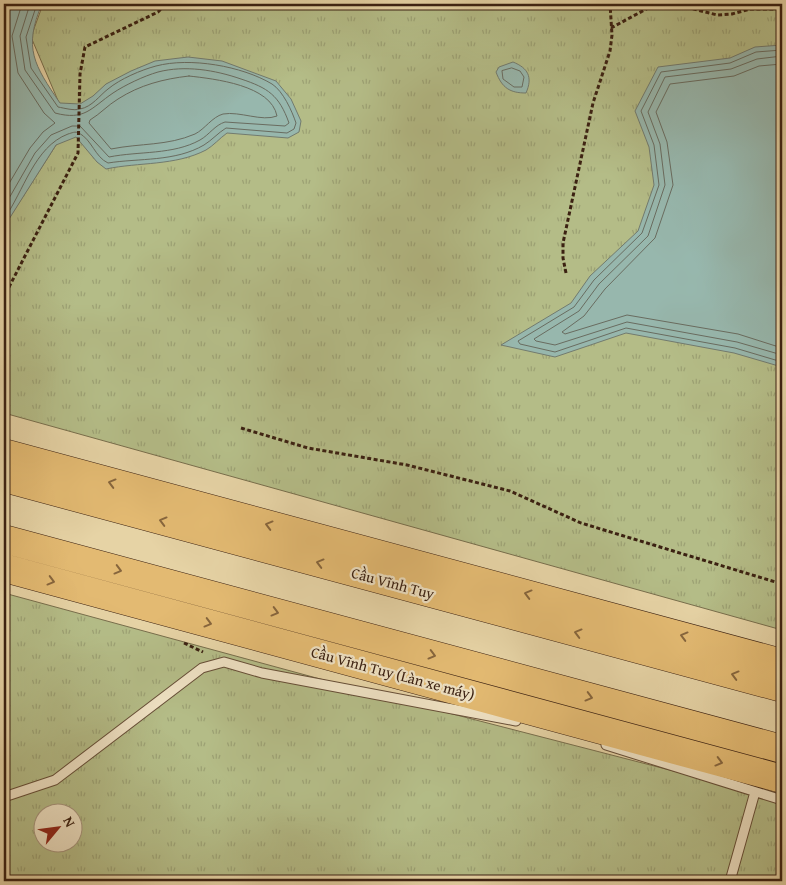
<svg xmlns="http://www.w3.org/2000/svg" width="786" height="885" font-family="'Gentium Book Plus',serif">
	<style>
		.grass { fill: url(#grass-tufts); stroke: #786e4c; fill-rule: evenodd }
		.water { fill: #97b7ad; stroke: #727b6f }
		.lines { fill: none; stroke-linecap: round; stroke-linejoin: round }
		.shore { stroke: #696c60; stroke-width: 1 }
		.service-casing { stroke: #664e37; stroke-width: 11 }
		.trunk-casing { stroke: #3b2112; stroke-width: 29 }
		.path { stroke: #3b2112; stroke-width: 3; stroke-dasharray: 4 2.5; stroke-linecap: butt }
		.service { stroke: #efe2c4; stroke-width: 9 }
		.trunk { stroke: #e3ba72; stroke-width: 28 }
		.oneway { stroke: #87663d }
		.labels { text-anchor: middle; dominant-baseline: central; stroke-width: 4.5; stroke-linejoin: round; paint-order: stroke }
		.street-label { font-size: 15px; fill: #3b2112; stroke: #efe2c4 }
	</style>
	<defs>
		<pattern id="grass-tufts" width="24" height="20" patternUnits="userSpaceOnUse" patternTransform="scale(1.25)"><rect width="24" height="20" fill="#b4bc87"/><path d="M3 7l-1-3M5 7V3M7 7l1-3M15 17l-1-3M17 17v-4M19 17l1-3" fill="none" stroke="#9ca174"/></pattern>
	</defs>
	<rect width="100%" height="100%" fill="#e6d3a5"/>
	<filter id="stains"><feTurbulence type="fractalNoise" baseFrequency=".004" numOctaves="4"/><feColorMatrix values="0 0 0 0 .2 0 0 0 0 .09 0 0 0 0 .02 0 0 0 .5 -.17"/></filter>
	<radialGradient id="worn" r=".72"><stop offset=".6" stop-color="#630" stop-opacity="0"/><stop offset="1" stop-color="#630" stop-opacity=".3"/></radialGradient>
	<!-- grass -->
	<path class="grass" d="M43 4H782V630L4 413V226L56 145 59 103 31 37Z
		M4 593 379 695 782 799V881H4ZM42 812H72V842H42Z"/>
	<!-- water -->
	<path class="water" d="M4 4H42C23 48 34 65 60 103L80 104 93 96 106 84 131 71 155 61 188 57 222 61 276 81 291 99 301 121 299 132 288 138 227 133C220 138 213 146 206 150 175 166 139 162 106 169L97 162 76 137 56 145 4 227Z
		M782 45V367L734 353 626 333 555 357 501 345 571 303 590 276 638 231 654 185 649 147 635 111 658 67 730 58 755 47Z
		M513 62C528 68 533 77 526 93 510 93 502 88 496 72L499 67Z"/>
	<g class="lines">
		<!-- shore -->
		<path class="shore" d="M782 50 756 52 730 63 661 72 641 111 654 145 659 185 642 233 594 280 574 307 518 341 520 344 555 352 626 328 735 348 782 362
			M782 56 757 59 731 69 665 77 648 112 660 144 665 185 648 236 599 284 579 311 534 339 536 341 555 345 627 322 737 342 782 355
			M782 64 759 66 734 76 670 84 656 112 667 142 673 185 655 238 605 289 584 316 562 332 565 334 627 315 738 334 782 348
			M512 68 520 71 524 77 522 87H514L503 79 502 71Z
			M189 76C215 79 271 85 277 116 262 122 240 111 223 114 212 117 205 129 195 134 167 146 141 143 111 149L89 123 90 120C100 114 108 105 118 99 140 85 163 79 189 76Z
			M4 192 30 148 43 132 55 123 44 113 18 73 12 36 22 4
			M4 207 35 153 51 135 72 126H80L109 157C139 151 173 155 200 140 209 135 215 125 225 122L285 126 289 123C279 95 268 88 241 79 215 70 185 65 158 72 144 76 125 85 113 93 91 108 85 121 55 113L25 70 20 36 30 4
			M4 219C24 191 34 147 68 134 72 133 75 131 79 133 92 140 95 157 108 163 139 158 175 162 204 145 212 140 218 133 226 128L287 133 294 129 296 123C292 111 283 91 272 84 242 66 190 57 156 66 141 70 120 79 108 89 100 95 92 107 80 109 74 111 64 108 58 107L31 68 26 37 37 4"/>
		<defs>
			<path id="service" d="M606 745 782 800
				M4 797 55 780 202 668 224 662 262 673 516 721
				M730 881 755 792"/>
			<path id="trunk" d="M4 453 782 663
				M4 478 782 688
				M4 539 782 749
				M4 568 782 779"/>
		</defs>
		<!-- service casing -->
		<use href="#service" class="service-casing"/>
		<!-- trunk casing -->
		<use href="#trunk" class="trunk-casing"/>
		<!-- path -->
		<path class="path" d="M674 4 717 15 732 14 750 9H782
			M611 28 650 7 668 4
			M566 273 563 258V243L593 103 610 51 612 35 610 4
			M4 306 8 289 78 153 80 74 85 47 158 12 166 4
			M241 428 308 448 407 465 510 491 581 523 782 584
			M184 643 203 652"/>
		<!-- service -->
		<use href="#service" class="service"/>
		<!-- trunk -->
		<use href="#trunk" class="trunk"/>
	</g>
	<!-- one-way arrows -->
	<defs><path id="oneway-chevron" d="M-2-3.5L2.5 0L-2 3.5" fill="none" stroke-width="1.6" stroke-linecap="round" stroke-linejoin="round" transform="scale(1.25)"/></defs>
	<g class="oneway">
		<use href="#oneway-chevron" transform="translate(112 483) rotate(-165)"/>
		<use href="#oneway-chevron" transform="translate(163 521) rotate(-165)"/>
		<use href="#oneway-chevron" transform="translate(269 525) rotate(-165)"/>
		<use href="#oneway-chevron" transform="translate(320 563) rotate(-165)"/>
		<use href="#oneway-chevron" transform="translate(118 570) rotate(15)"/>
		<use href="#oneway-chevron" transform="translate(51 581) rotate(15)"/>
		<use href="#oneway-chevron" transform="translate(528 594) rotate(-165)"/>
		<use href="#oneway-chevron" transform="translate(275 612) rotate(15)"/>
		<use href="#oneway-chevron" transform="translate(208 623) rotate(15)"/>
		<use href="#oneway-chevron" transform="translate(578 633) rotate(-165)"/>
		<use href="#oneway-chevron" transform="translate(684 636) rotate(-165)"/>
		<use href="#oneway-chevron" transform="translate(432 655) rotate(15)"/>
		<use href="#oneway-chevron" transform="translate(735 675) rotate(-165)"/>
		<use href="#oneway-chevron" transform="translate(589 697) rotate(15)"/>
		<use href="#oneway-chevron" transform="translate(719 762) rotate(15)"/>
	</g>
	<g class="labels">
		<!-- street labels -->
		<g class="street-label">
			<text transform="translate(393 583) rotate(15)">Cầu Vĩnh Tuy</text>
			<text transform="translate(393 673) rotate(15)">Cầu Vĩnh Tuy (Làn xe máy)</text>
		</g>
	</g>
	<!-- margin -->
	<rect width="786" height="885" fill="none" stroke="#e6d3a5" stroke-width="20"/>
	<rect x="5" y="5" width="776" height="875" fill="none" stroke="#3b2112" stroke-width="2.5"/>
	<rect x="10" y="10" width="766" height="865" fill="none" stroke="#3b2112"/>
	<!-- north arrow -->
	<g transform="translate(58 828) rotate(61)"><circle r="24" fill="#efe2c4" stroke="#a7957d"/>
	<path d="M0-4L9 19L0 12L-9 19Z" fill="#8f2418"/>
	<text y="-8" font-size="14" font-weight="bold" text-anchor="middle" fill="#3b2112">N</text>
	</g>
	<rect width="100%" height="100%" filter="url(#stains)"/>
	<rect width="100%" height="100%" fill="url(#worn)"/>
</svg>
